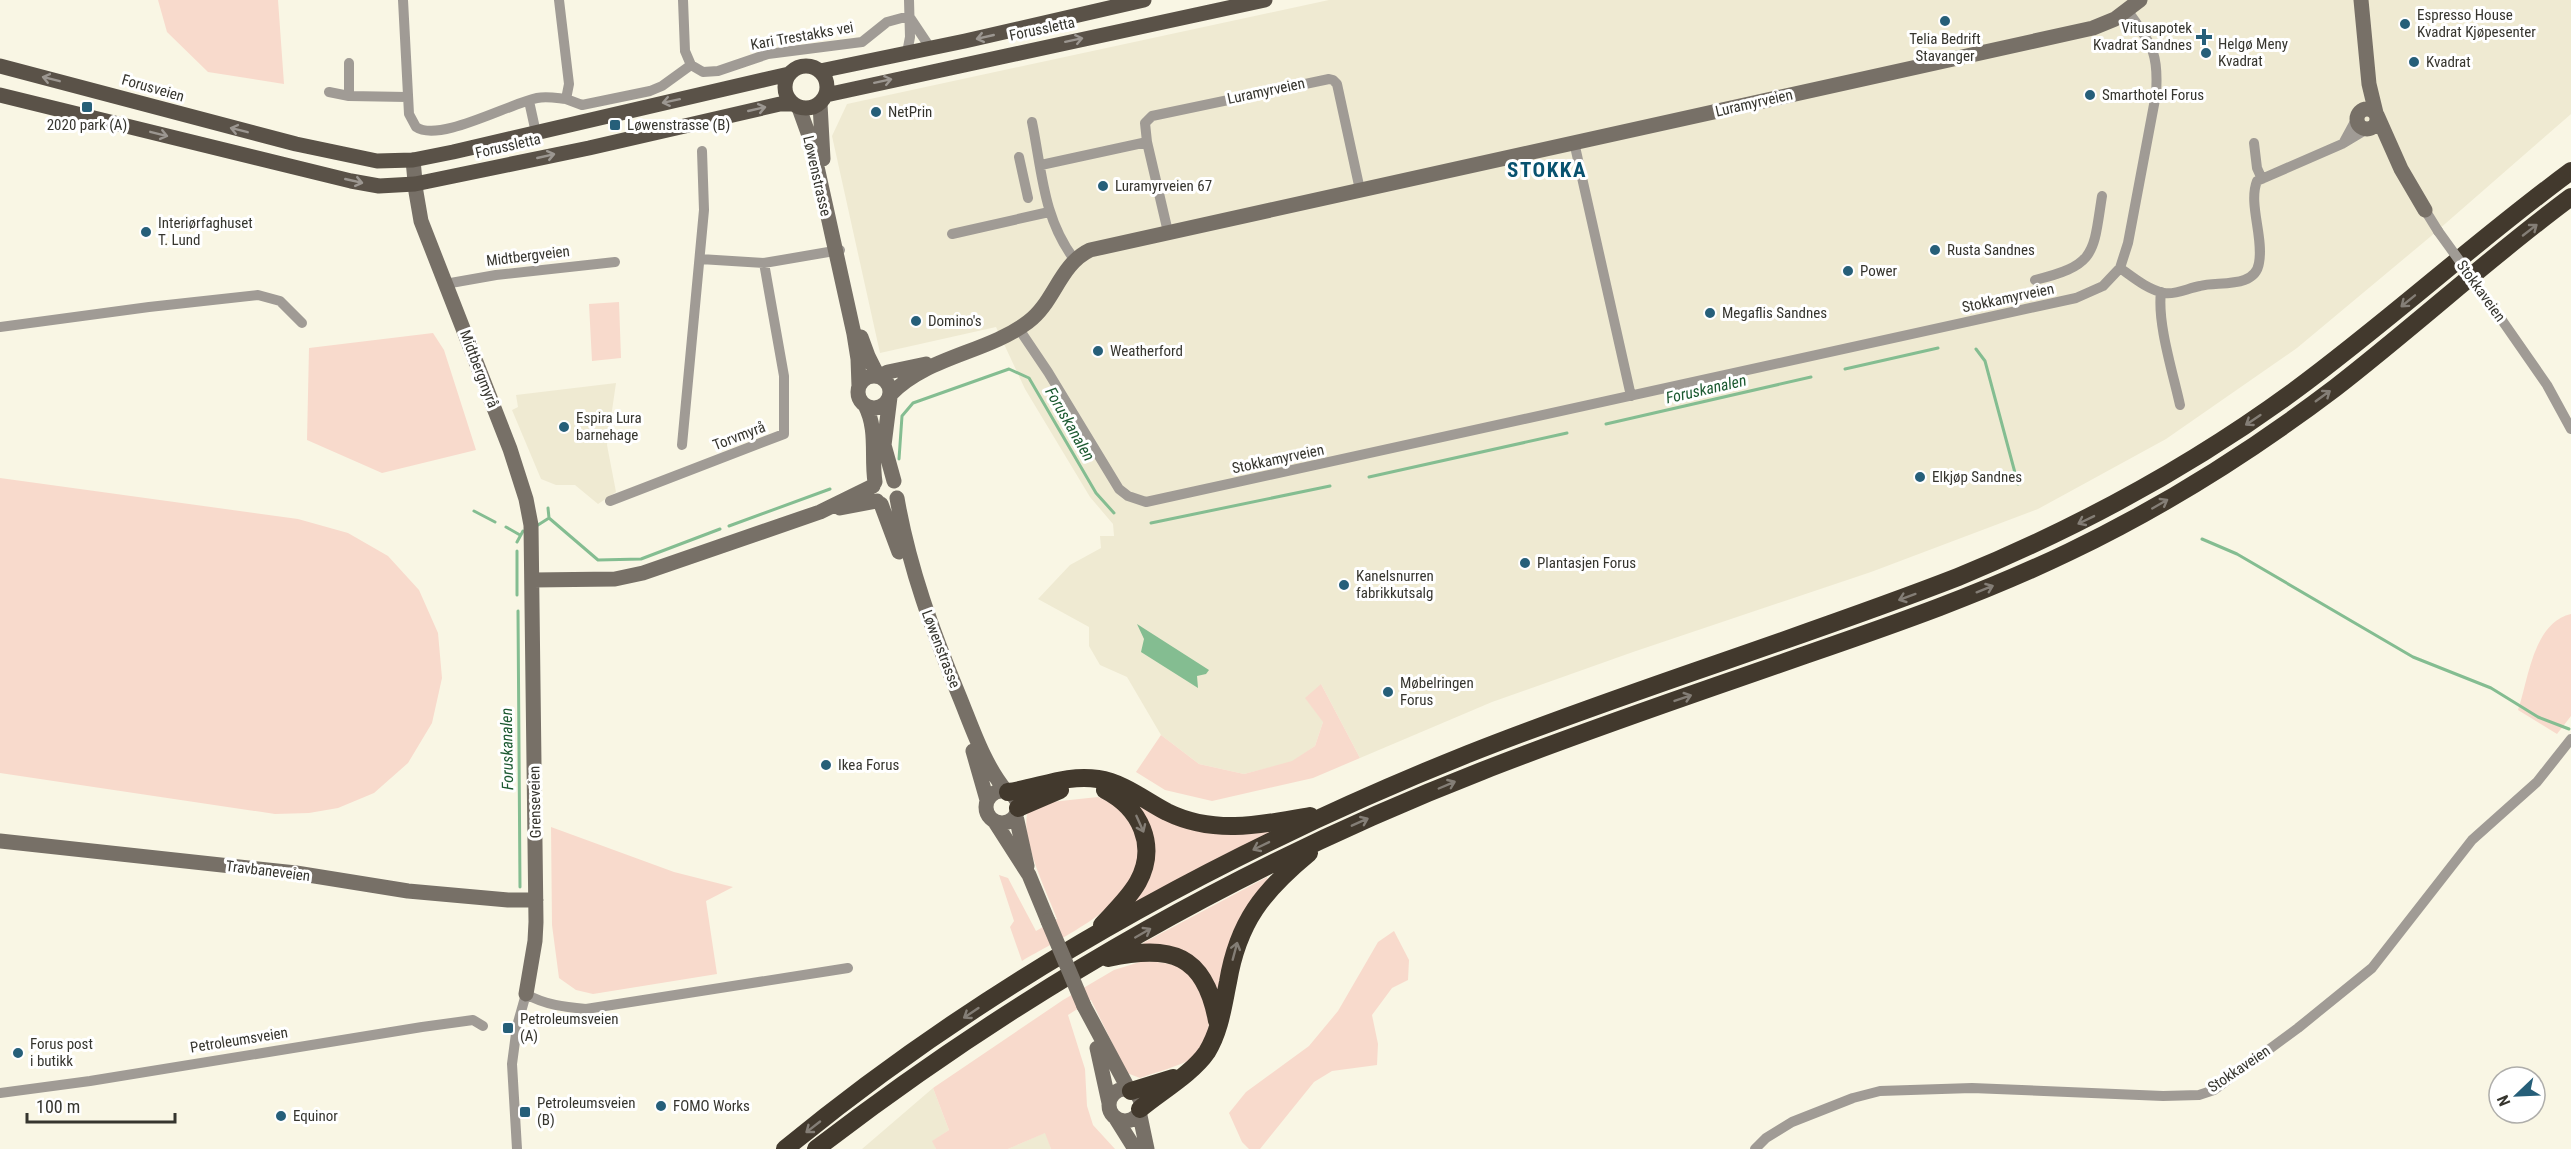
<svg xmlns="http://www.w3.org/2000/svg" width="2571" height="1149" font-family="'Roboto Condensed',sans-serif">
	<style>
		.built { fill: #efead2 }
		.green { fill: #f8dacc }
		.water { fill: #84bd91 }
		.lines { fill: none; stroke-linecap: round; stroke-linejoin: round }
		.stream { stroke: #84bd91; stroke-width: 3 }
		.street { stroke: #a09b95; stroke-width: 10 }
		.secondary { stroke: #777067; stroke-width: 15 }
		.primary { stroke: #5a5248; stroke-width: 15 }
		.highway { stroke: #42392d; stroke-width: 18 }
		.street-bridge { stroke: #a09b95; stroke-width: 10 }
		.secondary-bridge { stroke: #777067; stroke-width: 15 }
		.oneway { stroke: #9c9791 }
		.oneway2 { stroke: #847e76 }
		.poi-dot { fill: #265f79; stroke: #fff; stroke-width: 2 }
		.labels { text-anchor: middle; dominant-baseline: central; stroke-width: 6; stroke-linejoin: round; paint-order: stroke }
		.poi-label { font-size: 15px; fill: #36352e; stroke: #fff; text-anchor: start }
		.street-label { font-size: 15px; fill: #36352e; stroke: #fff }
		.water-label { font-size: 16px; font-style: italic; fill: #1b5930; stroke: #fff }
		.district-label { font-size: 21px; font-weight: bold; letter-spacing: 1.5px; fill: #08526f; stroke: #fff }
	</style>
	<rect width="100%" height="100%" fill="#f9f6e4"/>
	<!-- built -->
	<path class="built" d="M1329 0H2571V114L2430 237 2297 348 2166 439 2038 509 1871 572 1633 652 1492 702 1360 758 1321 684 1323 722 1315 746 1292 762 1244 774 1199 764 1161 735 1127 677 1100 665 1089 646V627L1038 599 1070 565 1101 548 1100 536H1114L1113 524 1090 497 1025 389 996 327 880 353 832 136 847 104Z
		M616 383 607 445 616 492 598 504 575 485H556L541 479 512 410 518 407 516 395Z
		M933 1088 949 1130 933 1141 936 1149H862Z
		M1046 1132 1051 1149H1008Z"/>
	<!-- green -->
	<path class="green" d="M158 0H278L284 84 208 72 167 32Z
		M619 302 621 358 592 361 589 304Z
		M433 333 444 350 476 450 382 473 307 440 309 348Z
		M0 478 298 519 348 533 388 556 419 590 438 633 442 678 432 723 408 763 374 793 338 808 309 813 275 814 0 773Z
		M2571 614V716L2557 734 2518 710C2529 678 2533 623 2571 614Z
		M1321 684 1360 758 1313 778 1212 801 1165 790 1136 772 1161 735 1199 764 1244 774 1292 761 1315 746 1323 722 1305 698Z
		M1098 797 1117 806 1139 836C1138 846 1138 858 1136 868 1127 909 1055 941 1022 961L1010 927 1014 921 999 875 1008 878 1036 931 1057 919C1048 894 1017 833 1029 809L1051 802Z
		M1135 801 1268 829 1272 833 1128 911 1149 877Z
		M551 827 674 872 733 887 706 901 717 974 593 994 576 990 559 978 552 925Z
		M1267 877 1269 883 1222 996 1211 983 1145 947 1143 943Z
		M1394 931 1409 960 1408 980 1392 988 1372 1015 1378 1044 1377 1065 1332 1071 1314 1082 1260 1149H1249L1242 1142 1229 1113 1246 1092 1309 1046 1338 1011 1378 942Z
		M1143 961C1157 962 1171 962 1184 970 1209 985 1219 1033 1196 1056 1189 1063 1151 1074 1140 1078L1127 1073 1091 1000 1068 1015 1085 1069 1087 1106 1093 1125 1115 1149H1051L1045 1133 1008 1149H936L932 1141 949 1130 933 1088 1063 1000 1114 970Z"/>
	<!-- water -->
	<path class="water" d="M1137 624 1209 670 1206 674 1197 676 1198 688 1141 652 1144 639Z"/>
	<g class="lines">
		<!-- stream -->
		<path class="stream" d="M1976 349 1985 361 2018 484
			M1845 369 1938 348
			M1606 424 1811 377
			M899 459 902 416 913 403 1009 369 1029 378 1096 493 1114 513
			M1369 477 1567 433
			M474 511 495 522
			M549 518 598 560 641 559 720 529
			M1151 523 1330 486
			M538 525 549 518 548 508
			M729 526 830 489
			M506 527 520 535
			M2202 539 2237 554 2413 657 2491 688 2538 717 2569 729
			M517 542 523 531
			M517 551V595
			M518 611 520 887"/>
		<!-- street -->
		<path class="street" d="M403 0 409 114 416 127C439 143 508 104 537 98 547 96 556 98 566 99L569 84 559 0
			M683 0 685 51 691 65 703 72 718 71 768 54 862 42 887 22 909 16
			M909 16 931 49
			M907 53 910 37 909 0
			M349 63V96
			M329 92 349 96 407 97
			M566 99 582 105 650 91 662 86 691 65
			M529 101 536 133
			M1032 122C1042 171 1043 218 1074 259
			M1147 142 1145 123 1152 116 1329 79 1333 80 1337 84 1360 190
			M1574 142 1631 396
			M2344 142 2357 118
			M2254 143 2257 168 2262 179
			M1019 157 1028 198
			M1041 165 1147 142 1168 232
			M2425 210 2438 231
			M952 234 1049 212
			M700 259 764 263 840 250
			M2120 268C2134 278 2147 289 2164 293 2176 295 2188 288 2200 286 2218 281 2255 289 2259 263 2264 237 2248 204 2257 181L2342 144 2367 129
			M2035 280C2097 265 2093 253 2102 196
			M445 284 496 275 615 262
			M2161 292C2157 323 2173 373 2180 405
			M2490 303 2547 385 2571 429
			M0 327 149 307 258 295 280 301 302 323
			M1019 329 1048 372 1119 489 1128 496 1146 502 2076 298 2103 286 2120 268 2128 243 2156 94C2159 51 2151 45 2128 11
			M682 445 704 210 702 151
			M610 501 784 434V376L764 263
			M0 1093 90 1081 422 1027 473 1020 483 1026
			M517 1149 512 1064 517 1026 526 994C545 1005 565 1007 586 1009L848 968
			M1755 1149 1766 1138 1792 1122 1853 1098 1880 1091 1972 1088 2163 1096 2199 1095 2214 1090 2298 1028 2372 968 2472 840 2537 782 2571 739"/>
		<!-- secondary -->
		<path class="secondary" d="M2361 0 2369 84 2376 113
			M820 104 823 159
			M799 108 812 144 854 334 858 359 859 386
			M2357 119a10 10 0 1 1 20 0a10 10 0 1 1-20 0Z
			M2377 115 2401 169 2425 210
			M413 160 416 192 421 221 510 449 526 499 531 525 536 922 535 941 526 994
			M861 337 868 356 878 376
			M858 392a16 16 0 1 1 32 0a16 16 0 1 1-32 0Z
			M880 376 888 372 926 364
			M891 394C928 356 987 353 1028 322 1055 302 1059 265 1090 250L2093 28 2115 19 2140 0
			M890 397 884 445 894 481
			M865 405C878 430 871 456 875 482
			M897 498C909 568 933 632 960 698 973 730 984 764 1006 791
			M881 504 899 552
			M840 508 877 501
			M533 580 615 579 643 573 820 512 873 486
			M973 751 987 800
			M986 807a16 16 0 1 1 32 0a16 16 0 1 1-32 0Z
			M1016 816 1027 866
			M995 822 1029 875 1048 921
			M0 841 296 873 408 891 508 900H536
			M1084 1006 1129 1090
			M1097 1048 1109 1103
			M1109 1105a16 16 0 1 1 32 0a16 16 0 1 1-32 0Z
			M1139 1111 1147 1149
			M1115 1117 1135 1149"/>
		<!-- primary -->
		<path class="primary" d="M785 87a21 21 0 1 1 42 0a21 21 0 1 1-42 0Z
			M0 66 296 144 377 161 413 160 453 152 789 74
			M820 71 965 41 1144 0
			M0 95 351 181 379 186 415 184 589 148 780 104H793
			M826 95 1265 0"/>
		<!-- highway -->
		<path class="highway" d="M1008 792C1039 788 1066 774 1098 779 1124 783 1144 800 1167 812 1214 835 1261 825 1310 816
			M1018 808 1060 790
			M1102 925C1114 912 1129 898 1138 882 1158 845 1140 808 1105 790
			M1108 958C1171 944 1205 954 1217 1021
			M1131 1091 1173 1078
			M1140 1109C1160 1092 1192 1074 1207 1052 1220 1031 1223 1006 1228 982 1238 922 1263 891 1309 853
			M785 1149C988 982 1224 852 1468 754 1629 690 1796 640 1958 577 2077 528 2189 468 2294 391 2389 321 2476 241 2571 171
			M816 1149C1019 993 1243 864 1482 771 1589 729 1697 693 1805 655 1895 624 1984 593 2069 552 2163 507 2252 451 2335 388 2415 326 2490 257 2571 197"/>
		<!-- street-bridge -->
		<path class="street-bridge" d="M2438 231 2490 303"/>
		<!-- secondary-bridge -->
		<path class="secondary-bridge" d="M1048 921 1084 1006"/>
	</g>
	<!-- one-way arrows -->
	<defs><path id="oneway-shaft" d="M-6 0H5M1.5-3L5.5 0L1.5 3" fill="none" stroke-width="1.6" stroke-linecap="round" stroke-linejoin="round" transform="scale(1.5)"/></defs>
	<g class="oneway">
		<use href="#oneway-shaft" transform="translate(985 37) rotate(167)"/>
		<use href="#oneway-shaft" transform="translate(1074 40) rotate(-12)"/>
		<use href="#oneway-shaft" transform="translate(51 79) rotate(-166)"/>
		<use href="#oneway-shaft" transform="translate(883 81) rotate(-12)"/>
		<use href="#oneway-shaft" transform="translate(671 101) rotate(168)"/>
		<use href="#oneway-shaft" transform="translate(757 109) rotate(-13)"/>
		<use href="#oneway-shaft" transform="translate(239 130) rotate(-166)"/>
		<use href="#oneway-shaft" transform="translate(159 134) rotate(14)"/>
		<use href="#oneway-shaft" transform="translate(546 156) rotate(-13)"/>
		<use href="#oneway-shaft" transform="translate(354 181) rotate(13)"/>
	</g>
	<g class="oneway2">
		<use href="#oneway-shaft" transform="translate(2530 230) rotate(-38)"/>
		<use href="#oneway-shaft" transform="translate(2408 301) rotate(141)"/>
		<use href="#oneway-shaft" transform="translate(2323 396) rotate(-36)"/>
		<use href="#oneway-shaft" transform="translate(2253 420) rotate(146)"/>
		<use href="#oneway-shaft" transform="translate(2160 504) rotate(-30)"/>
		<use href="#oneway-shaft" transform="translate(2086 520) rotate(154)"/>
		<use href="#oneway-shaft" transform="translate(1985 589) rotate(-22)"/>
		<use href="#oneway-shaft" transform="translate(1907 597) rotate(160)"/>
		<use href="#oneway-shaft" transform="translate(1683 698) rotate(-19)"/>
		<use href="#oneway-shaft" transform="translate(1447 785) rotate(-23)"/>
		<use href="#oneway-shaft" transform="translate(1360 822) rotate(-24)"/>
		<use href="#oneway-shaft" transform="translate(1140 824) rotate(66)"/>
		<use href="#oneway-shaft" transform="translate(1261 846) rotate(154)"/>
		<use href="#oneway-shaft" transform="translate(1143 933) rotate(-30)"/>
		<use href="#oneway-shaft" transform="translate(1235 951) rotate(-75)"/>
		<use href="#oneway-shaft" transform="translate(971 1013) rotate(146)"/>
		<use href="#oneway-shaft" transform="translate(813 1127) rotate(142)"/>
	</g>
	<!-- markers -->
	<g class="poi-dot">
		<circle cx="1945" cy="21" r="6"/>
		<circle cx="2405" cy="24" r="6"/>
		<path d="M2201 28h6v6h6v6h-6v6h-6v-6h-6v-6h6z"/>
		<circle cx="2206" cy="53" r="6"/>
		<circle cx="2414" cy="62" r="6"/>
		<circle cx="2090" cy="95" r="6"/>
		<rect x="81" y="101" width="12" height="12" rx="3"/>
		<circle cx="876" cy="112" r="6"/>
		<rect x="609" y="119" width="12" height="12" rx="3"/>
		<circle cx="1103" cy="186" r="6"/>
		<circle cx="146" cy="232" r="6"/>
		<circle cx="1935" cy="250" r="6"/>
		<circle cx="1848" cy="271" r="6"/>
		<circle cx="1710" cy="313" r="6"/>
		<circle cx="916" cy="321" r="6"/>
		<circle cx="1098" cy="351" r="6"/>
		<circle cx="564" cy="427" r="6"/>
		<circle cx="1920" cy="477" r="6"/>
		<circle cx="1525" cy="563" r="6"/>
		<circle cx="1344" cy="585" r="6"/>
		<circle cx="1388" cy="692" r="6"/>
		<circle cx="826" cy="765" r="6"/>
		<rect x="502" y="1022" width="12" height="12" rx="3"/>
		<circle cx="18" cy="1053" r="6"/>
		<circle cx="661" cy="1106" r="6"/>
		<rect x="519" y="1106" width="12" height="12" rx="3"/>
		<circle cx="281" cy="1116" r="6"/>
	</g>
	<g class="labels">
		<!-- poi labels -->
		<g class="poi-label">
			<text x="2417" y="15">Espresso House<tspan x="2417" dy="17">Kvadrat Kjøpesenter</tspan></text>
			<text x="2192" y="28" text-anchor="end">Vitusapotek<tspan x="2192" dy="17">Kvadrat Sandnes</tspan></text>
			<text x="1945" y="39" text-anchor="middle">Telia Bedrift<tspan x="1945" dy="17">Stavanger</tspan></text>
			<text x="2218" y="44">Helgø Meny<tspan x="2218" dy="17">Kvadrat</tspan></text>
			<text x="2426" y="62">Kvadrat</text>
			<text x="2102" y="95">Smarthotel Forus</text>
			<text x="888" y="112">NetPrin</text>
			<text x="87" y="125" text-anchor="middle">2020 park (A)</text>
			<text x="627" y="125">Løwenstrasse (B)</text>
			<text x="1115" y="186">Luramyrveien 67</text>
			<text x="158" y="223">Interiørfaghuset<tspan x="158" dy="17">T. Lund</tspan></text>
			<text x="1947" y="250">Rusta Sandnes</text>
			<text x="1860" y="271">Power</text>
			<text x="1722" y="313">Megaflis Sandnes</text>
			<text x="928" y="321">Domino's</text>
			<text x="1110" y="351">Weatherford</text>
			<text x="576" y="418">Espira Lura<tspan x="576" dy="17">barnehage</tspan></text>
			<text x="1932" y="477">Elkjøp Sandnes</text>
			<text x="1537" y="563">Plantasjen Forus</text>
			<text x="1356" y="576">Kanelsnurren<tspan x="1356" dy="17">fabrikkutsalg</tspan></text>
			<text x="1400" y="683">Møbelringen<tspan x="1400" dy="17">Forus</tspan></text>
			<text x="838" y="765">Ikea Forus</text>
			<text x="520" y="1019">Petroleumsveien<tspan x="520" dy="17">(A)</tspan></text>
			<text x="30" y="1044">Forus post<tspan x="30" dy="17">i butikk</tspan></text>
			<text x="537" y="1103">Petroleumsveien<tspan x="537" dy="17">(B)</tspan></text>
			<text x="673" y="1106">FOMO Works</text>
			<text x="293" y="1116">Equinor</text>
		</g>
		<!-- street labels -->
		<g class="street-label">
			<text transform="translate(1042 29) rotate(-12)">Forussletta</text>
			<text transform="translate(802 36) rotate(-10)">Kari Trestakks vei</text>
			<text transform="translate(153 88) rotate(16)">Forusveien</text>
			<text transform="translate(1266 91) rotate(-12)">Luramyrveien</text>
			<text transform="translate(1754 103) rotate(-13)">Luramyrveien</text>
			<text transform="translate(508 146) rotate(-13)">Forussletta</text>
			<text transform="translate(817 176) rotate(77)">Løwenstrasse</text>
			<text transform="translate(528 256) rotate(-7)">Midtbergveien</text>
			<text transform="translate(2481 291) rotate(54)">Stokkaveien</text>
			<text transform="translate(2008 298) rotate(-12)">Stokkamyrveien</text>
			<text transform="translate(479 369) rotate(69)">Midtbergmyrå</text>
			<text transform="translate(739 436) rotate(-21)">Torvmyrå</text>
			<text transform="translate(1278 459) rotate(-12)">Stokkamyrveien</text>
			<text transform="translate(941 649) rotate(69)">Løwenstrasse</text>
			<text transform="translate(535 802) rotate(-91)">Grenseveien</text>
			<text transform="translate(268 871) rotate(7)">Travbaneveien</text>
			<text transform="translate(239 1040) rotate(-9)">Petroleumsveien</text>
			<text transform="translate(2239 1069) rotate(-34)">Stokkaveien</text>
		</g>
		<!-- water labels -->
		<g class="water-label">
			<text transform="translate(1706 389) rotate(-13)">Foruskanalen</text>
			<text transform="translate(1070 424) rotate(60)">Foruskanalen</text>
			<text transform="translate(507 749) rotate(-91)">Foruskanalen</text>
		</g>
		<!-- district labels -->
		<g class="district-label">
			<text x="1547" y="170">STOKKA</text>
		</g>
	</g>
	<!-- north arrow -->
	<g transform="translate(2517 1095) rotate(247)"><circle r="28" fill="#ffffff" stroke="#afaeab" stroke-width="1.5"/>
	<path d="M0-4.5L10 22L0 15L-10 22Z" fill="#265f79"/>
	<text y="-9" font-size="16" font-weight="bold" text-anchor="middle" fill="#36352e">N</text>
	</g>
	<!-- scale -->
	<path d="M27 1113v9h148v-9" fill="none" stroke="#36352e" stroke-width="3"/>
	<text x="36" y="1113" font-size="18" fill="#36352e" stroke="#ffffff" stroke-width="4.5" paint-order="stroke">100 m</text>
</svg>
